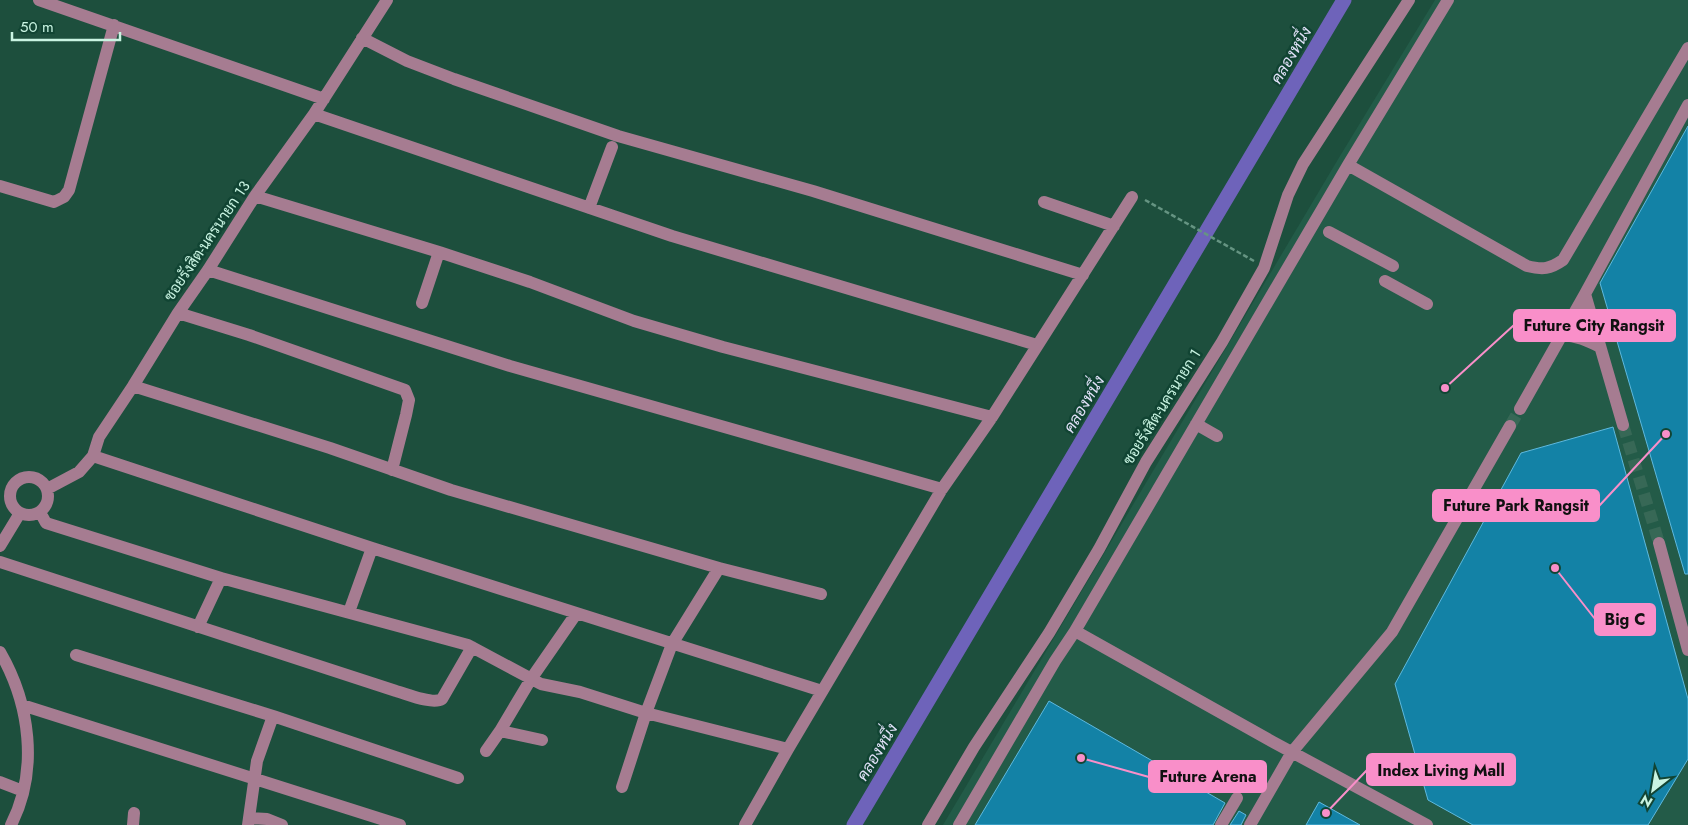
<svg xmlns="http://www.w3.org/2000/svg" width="1688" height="825" font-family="Jost,Sarabun,sans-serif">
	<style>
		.built { fill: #235b48 }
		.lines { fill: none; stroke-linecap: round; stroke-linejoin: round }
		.canal { stroke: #6e63ba; stroke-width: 15 }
		.building { fill: #1382a6; stroke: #5eb9df }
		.minor-tunnel { stroke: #376856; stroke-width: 12; stroke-dasharray: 12 6; stroke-linecap: butt }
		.path { stroke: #659482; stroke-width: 2.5; stroke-dasharray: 5 2.5; stroke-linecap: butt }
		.minor { stroke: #a67c91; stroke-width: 12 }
		.labels { text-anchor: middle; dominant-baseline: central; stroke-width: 5; stroke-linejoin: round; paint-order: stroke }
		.street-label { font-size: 15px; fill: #c9f4e2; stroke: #143 }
		.water-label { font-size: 16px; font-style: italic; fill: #e2e2f9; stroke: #143 }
		.leader { fill: none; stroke: #f98fc9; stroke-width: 2 }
		.callout-dot { fill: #f98fc9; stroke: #143; stroke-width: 2 }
		.callout { fill: #f98fc9; stroke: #f98fc9; stroke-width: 2 }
		.callout-label { font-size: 16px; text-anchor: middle; font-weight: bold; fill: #111 }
	</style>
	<rect width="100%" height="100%" fill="#1d4f3d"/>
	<!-- built -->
	<path class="built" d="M1435 0H1688V825H943L1337 161Z"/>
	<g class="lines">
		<!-- canal -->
		<path class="canal" d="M854 825 1344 0"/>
	</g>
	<!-- building -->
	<path class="building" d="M1688 126V574H1685L1600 283Z
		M1613 427 1688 699V759L1648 825H1473L1428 800 1395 684 1521 453Z
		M1049 701 1225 803 1213 825H975Z
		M1319 802 1360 825H1306Z
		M1239 811 1246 815 1241 825H1230Z"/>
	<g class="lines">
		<!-- minor-tunnel -->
		<path class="minor-tunnel" d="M1623 425 1659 543
			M1510 426 1520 409"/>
		<!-- path -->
		<path class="path" d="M1145 200 1254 261"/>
		<!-- minor -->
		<path class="minor" d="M39 0 324 99
			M362 38 407 61 454 79 618 136 813 191 1083 275
			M314 114 672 236 1037 345
			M1348 165 1527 266C1543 270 1550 269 1563 260L1688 48
			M0 186 54 202 64 197 69 190 114 25
			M255 196 439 252 530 282 634 321 723 347 992 417
			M1044 202 1114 226
			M589 208 612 147
			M1329 232 1393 266
			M208 270 510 366 942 489
			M1385 281 1427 304
			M1585 294 1623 425
			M422 303 439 252
			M178 313 249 335 405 390 409 400 406 415 392 470
			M1562 335C1577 336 1587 340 1600 347
			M133 386 330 448 451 490 719 568
			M1520 409 1585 294 1688 105
			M1196 424 1217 436
			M93 456 372 548 822 691
			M10 496a19 19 0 1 1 38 0a19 19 0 1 1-38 0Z
			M47 489 79 472 93 456 99 437 133 386 178 313 208 270 255 196 314 114 387 0
			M40 512 46 523 221 578
			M1659 543 1688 650
			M0 546 20 513
			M0 562 396 691C407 694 433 705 442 699L472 647
			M349 612 372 548
			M198 627 221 578 468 645 541 684 580 692 646 713 788 749
			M0 652C30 704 39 770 11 825
			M76 655 273 716 458 778
			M22 705 400 825
			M500 731 542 740
			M486 751 500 731 531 679 576 614
			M0 782 23 791
			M622 787 646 713 672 644 719 568 821 594
			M249 818 267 819 282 825
			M133 825 134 813
			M248 825 257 761 273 716
			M745 825 788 749 942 489 992 417 1132 197
			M928 825 974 747 1049 633 1099 549 1146 462 1222 342 1264 268 1288 195 1303 164 1409 0
			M959 825 1055 661 1075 631
			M1221 825 1237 798
			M1250 825 1292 752 1392 632 1510 426
			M1427 825 1273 742 1075 631 1348 165 1448 0"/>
	</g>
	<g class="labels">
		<!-- street labels -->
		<g class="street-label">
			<text transform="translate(207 241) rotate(-56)">ซอยรังสิต-นครนายก 13</text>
			<text transform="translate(1162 407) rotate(-58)">ซอยรังสิต-นครนายก 1</text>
		</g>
		<!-- water labels -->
		<g class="water-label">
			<text transform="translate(1291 55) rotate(-59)">คลองหนึ่ง</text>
			<text transform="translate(1084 404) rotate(-59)">คลองหนึ่ง</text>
			<text transform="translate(877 752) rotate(-59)">คลองหนึ่ง</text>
		</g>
	</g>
	<!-- callouts -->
	<path class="leader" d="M1445 388L1514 325M1666 434L1599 506M1555 568L1595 619M1326 813L1367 770M1081 758L1149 777"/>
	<g class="callout-dot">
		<circle cx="1445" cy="388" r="5"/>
		<circle cx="1666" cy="434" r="5"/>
		<circle cx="1555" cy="568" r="5"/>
		<circle cx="1326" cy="813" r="5"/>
		<circle cx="1081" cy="758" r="5"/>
	</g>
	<g class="callout">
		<rect x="1514" y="310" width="161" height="31" rx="5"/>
		<rect x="1433" y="490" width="166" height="31" rx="5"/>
		<rect x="1595" y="604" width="60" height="31" rx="5"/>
		<rect x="1367" y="754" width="148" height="31" rx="5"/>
		<rect x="1149" y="761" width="117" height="31" rx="5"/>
	</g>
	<g class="callout-label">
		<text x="1594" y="331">Future City Rangsit</text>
		<text x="1516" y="511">Future Park Rangsit</text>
		<text x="1625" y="625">Big C</text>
		<text x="1441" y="776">Index Living Mall</text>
		<text x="1208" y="782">Future Arena</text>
	</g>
	<!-- north arrow -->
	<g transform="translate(1653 790) rotate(211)" stroke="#114433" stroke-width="4" paint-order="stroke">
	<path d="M0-4L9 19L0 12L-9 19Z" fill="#c9f4e2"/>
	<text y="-8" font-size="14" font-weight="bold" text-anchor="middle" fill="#c9f4e2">N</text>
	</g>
	<!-- scale -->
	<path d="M12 32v8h108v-8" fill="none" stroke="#c9f4e2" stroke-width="2.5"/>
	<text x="20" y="32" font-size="15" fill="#c9f4e2" stroke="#114433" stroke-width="4" paint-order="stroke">50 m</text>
</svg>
